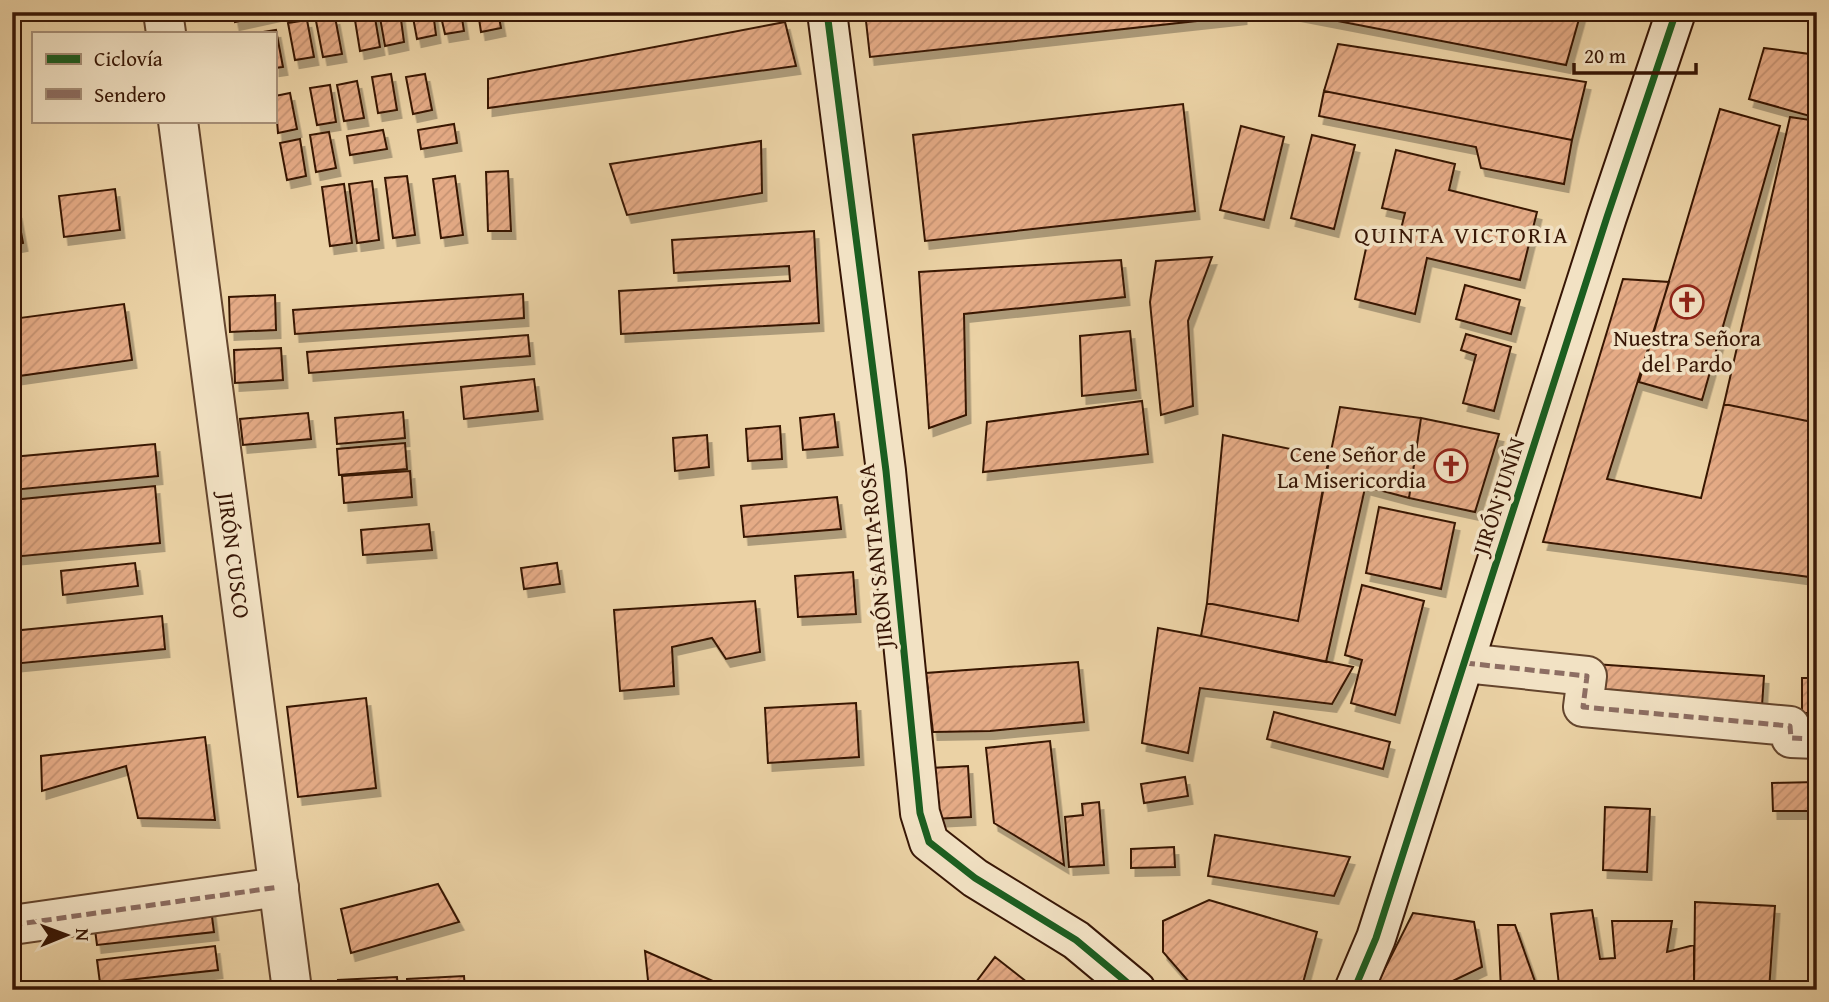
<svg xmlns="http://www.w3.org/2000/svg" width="1829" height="1002" font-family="'Gentium Book Plus',serif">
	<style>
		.building { fill: url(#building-hatch); stroke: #371605; stroke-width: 2; filter: url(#shadow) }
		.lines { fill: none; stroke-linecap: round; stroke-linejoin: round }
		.street-casing { stroke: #64452d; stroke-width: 42 }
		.secondary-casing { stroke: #371605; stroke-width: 42 }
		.street { stroke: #f2e2c4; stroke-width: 38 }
		.secondary { stroke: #f2e2c4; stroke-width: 38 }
		.quiet { stroke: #8d6e63; stroke-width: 5; stroke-dasharray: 10 5; stroke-linecap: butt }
		.cycleway-casing { stroke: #f2e2c4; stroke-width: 11 }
		.cycleway { stroke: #1b5e20; stroke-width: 7 }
		.labels { text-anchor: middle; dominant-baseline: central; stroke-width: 7; stroke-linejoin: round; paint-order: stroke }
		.poi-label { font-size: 23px; fill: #371605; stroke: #f2e2c4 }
		.street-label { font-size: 23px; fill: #371605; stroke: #f2e2c4 }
		.neighbourhood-label { font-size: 24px; letter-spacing: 2px; fill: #371605; stroke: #f2e2c4 }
	</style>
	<defs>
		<pattern id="building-hatch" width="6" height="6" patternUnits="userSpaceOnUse" patternTransform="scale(1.75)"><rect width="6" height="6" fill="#e5ab86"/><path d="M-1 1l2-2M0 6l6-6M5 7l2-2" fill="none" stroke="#c59272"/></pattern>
		<filter id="shadow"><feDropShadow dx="4.5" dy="8" stdDeviation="0" flood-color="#0004"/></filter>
	</defs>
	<rect width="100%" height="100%" fill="#ebd2a5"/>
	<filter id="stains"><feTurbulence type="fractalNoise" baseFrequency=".00286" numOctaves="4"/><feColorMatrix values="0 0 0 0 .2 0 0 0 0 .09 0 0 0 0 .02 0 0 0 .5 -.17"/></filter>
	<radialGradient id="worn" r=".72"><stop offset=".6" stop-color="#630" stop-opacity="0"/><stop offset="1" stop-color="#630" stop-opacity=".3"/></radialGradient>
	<!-- building -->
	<path class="building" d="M233 12H281L235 22Z
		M363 12H374L380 47 360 51 354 14Z
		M379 12H400L404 42 385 46Z
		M412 12H433L436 35 417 39Z
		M440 12H461L464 31 445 34Z
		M478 12H498L501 28 481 32Z
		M865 12H1242V16L870 57Z
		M1291 12H1581L1566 65Z
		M335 17 342 54 323 57 316 21Z
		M307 20 314 57 295 60 288 23Z
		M785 22 796 66 488 108V79Z
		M276 30 283 67 275 68V33H257Z
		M1338 44 1586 82 1572 140 1324 91Z
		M1764 48 1817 55V118L1749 99Z
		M391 74 397 110 378 113 372 77Z
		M425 74 432 110 413 114 406 77Z
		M357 81 364 118 344 121 337 85Z
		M330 85 336 122 317 125 310 88Z
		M1324 91 1572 140 1564 184 1481 168 1476 147 1319 116Z
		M290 93 297 129 278 133 275 96Z
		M1183 104 1195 211 925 241 913 135Z
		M1720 109 1780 126 1702 400 1639 382Z
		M1790 117 1817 121V423L1724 404Z
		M454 124 457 143 421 149 418 130Z
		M1241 126 1284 137 1264 220 1220 210Z
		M383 130 387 149 350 155 347 136Z
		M329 132 336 168 316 172 310 135Z
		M1312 135 1355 145 1334 229 1291 218Z
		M300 139 306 176 287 180 280 143Z
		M761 141 762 193 627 215 610 164Z
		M1396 150 1455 164 1449 190 1537 212 1520 280 1427 258 1415 314 1355 299 1370 230 1399 237 1405 213 1382 208Z
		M508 171 511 231H488L486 172Z
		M407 176 415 235 393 238 385 178Z
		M455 176 463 235 441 238 433 179Z
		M372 181 379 240 357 243 349 184Z
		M344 184 352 243 330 246 322 187Z
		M115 189 120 230 64 237 59 196Z
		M17 211 23 243 12 245V212Z
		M814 231 819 323 621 334 619 291 790 281 789 266 674 273 672 240Z
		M1212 257 1188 321 1193 406 1161 415 1150 302 1156 261Z
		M1121 260 1125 297 964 314 966 415 929 428 919 272Z
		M1623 279 1669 282 1607 479 1701 498 1724 404 1817 423V578L1543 542Z
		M1465 285 1520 300 1511 334 1456 319Z
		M523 294 524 318 295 334 293 310Z
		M275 295 276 330 230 332 229 297Z
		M124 304 132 360 12 377V319Z
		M1130 331 1136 390 1082 396 1080 336Z
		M1466 334 1511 347 1494 411 1463 403 1476 355 1461 350Z
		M528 335 530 356 309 373 307 352Z
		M281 348 283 380 235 383 234 350Z
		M534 379 538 411 464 419 461 387Z
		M1142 401 1148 454 983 472 987 422Z
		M1340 407 1421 418 1409 498 1326 476Z
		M403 412 405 438 337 444 335 418Z
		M308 413 311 439 243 445 240 419Z
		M834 414 838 447 803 450 800 418Z
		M1421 418 1499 434 1475 512 1409 498Z
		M780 426 782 459 748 461 746 429Z
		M707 435 709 467 675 471 673 438Z
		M1223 435 1329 457 1298 621 1207 603Z
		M405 443 407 469 339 475 337 449Z
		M155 444 158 476 12 490V457Z
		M410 471 412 497 344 503 342 476Z
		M1326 476 1365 488 1326 662 1201 636 1207 603 1298 621Z
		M155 486 160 543 12 557V500Z
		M837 497 841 529 744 537 741 506Z
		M1379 507 1455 523 1441 589 1366 573Z
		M429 524 432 550 363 555 361 530Z
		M135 563 138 586 63 595 61 571Z
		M557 563 560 584 524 589 521 568Z
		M853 572 856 614 798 617 795 576Z
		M1362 585 1424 601 1395 715 1351 703 1362 660 1345 655Z
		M755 601 760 652 726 659 712 638 672 647 674 686 620 691 614 610Z
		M162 616 165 649 12 664V631Z
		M1158 628 1201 636 1353 667 1332 704 1200 688 1188 753 1142 743Z
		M1078 662 1084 722 990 731 933 732 926 673Z
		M1594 664 1764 676 1762 706 1592 694Z
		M1802 678H1817V713H1802Z
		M366 698 376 788 298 797 287 707Z
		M856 703 859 757 768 763 765 708Z
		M1274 712 1390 742 1383 769 1267 739Z
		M205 737 215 820 138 818 126 766 42 791 41 756Z
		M1050 741 1064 865 994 823 986 748Z
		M968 766 971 817 933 819 930 768Z
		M1185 777 1188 796 1144 803 1141 784Z
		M1817 782V811H1773L1772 783Z
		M1099 802 1104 865 1069 867 1065 817 1083 815 1082 804Z
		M1605 807 1650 809 1647 872 1603 870Z
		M1215 835 1350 857 1334 896 1208 876Z
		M1174 847 1175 867 1131 868V849Z
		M438 884 459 922 351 953 341 909Z
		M1209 900 1317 932 1301 990H1196L1163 952V921Z
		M1695 902 1775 906 1769 990H1694Z
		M211 909 214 932 97 945 94 922Z
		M1592 910 1600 959 1615 958 1612 921H1672L1667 952 1694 945V990H1544L1559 985 1551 914Z
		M1413 913 1474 922 1482 967 1434 990H1374Z
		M1498 925H1515L1538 990H1501Z
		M215 946 218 970 100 983 97 960Z
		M645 951 733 990H649Z
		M995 957 1037 990H970Z
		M464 976 465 990H407V979Z
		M397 977 398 990H339L338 980Z"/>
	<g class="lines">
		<defs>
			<g id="street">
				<path d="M163 12 166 33"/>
				<path id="s1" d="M178 121 292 990"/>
				<path d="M1465 663 1587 676 1583 707 1790 726 1791 738 1817 739"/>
				<path d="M12 925 279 887"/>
			</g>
			<path id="secondary" d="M827 12 886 471 920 813 929 842 975 878 1076 940 1136 990
				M1354 990 1376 938 1607 217 1676 12"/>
		</defs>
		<!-- street casing -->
		<use href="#street" class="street-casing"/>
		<!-- secondary casing -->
		<use href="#secondary" class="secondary-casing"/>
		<!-- street -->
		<use href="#street" class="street"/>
		<!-- secondary -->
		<use href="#secondary" class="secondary"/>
		<!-- quiet -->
		<path class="quiet" d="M1465 663 1587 676 1583 707 1790 726 1791 738 1817 739
			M12 925 279 887"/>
		<defs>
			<path id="cycleway" d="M827 12 886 471 920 813 929 842 975 878 1076 940 1136 990
				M1354 990 1376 938 1607 217 1676 12"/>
		</defs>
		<!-- cycleway casing -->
		<use href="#cycleway" class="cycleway-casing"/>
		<!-- cycleway -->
		<use href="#cycleway" class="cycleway"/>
	</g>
	<!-- icons -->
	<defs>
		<symbol id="church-ring" viewBox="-11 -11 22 22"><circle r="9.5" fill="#f2e2c4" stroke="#8f2418" stroke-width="1.5"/><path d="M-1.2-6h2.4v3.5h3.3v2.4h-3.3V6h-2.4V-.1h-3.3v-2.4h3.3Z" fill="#8f2418"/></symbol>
	</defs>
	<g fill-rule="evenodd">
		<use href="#church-ring" x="1668" y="283" width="38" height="38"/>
		<use href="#church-ring" x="1432" y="447" width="38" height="38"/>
	</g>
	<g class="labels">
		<!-- poi labels -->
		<g class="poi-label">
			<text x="1687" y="337">Nuestra Señora<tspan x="1687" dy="26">del Pardo</tspan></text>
			<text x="1426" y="453" text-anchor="end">Cene Señor de<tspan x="1426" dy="26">La Misericordia</tspan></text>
		</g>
		<!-- street labels -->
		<g class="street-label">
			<text transform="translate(1498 496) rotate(-72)">JIRÓN JUNÍN</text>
			<text stroke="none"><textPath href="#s1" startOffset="438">JIRÓN CUSCO</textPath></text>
			<text transform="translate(875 556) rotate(-96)">JIRÓN SANTA ROSA</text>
		</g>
		<!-- neighbourhood labels -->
		<g class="neighbourhood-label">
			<text x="1462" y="234">QUINTA VICTORIA</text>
		</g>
	</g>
	<!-- margin -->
	<rect width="1829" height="1002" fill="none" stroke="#ebd2a5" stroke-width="42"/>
	<rect x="14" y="14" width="1801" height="974" fill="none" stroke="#371605" stroke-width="3.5"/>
	<rect x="21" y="21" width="1787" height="960" fill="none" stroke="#371605" stroke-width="2"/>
	<!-- legend -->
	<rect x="32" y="32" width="245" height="91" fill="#f2e2c4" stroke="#a79078" stroke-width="2"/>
	<rect x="46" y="54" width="35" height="10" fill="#1b5e20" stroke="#a79078" stroke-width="2"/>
	<text x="94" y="66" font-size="21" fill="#371605">Ciclovía</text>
	<rect x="46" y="89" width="35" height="10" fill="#8d6e63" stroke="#a79078" stroke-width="2"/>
	<text x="94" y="102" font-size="21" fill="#371605">Sendero</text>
	<!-- north arrow -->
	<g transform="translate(66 935) rotate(89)" stroke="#f2e2c4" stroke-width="5" paint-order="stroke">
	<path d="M0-5L12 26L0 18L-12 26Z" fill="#371605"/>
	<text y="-10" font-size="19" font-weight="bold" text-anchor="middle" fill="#371605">N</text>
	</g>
	<!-- scale -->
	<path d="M1574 63v10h122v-10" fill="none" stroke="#371605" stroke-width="3.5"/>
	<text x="1584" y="63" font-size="21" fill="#371605" stroke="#f2e2c4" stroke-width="5" paint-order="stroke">20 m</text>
	<rect width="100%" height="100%" filter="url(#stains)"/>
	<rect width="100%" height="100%" fill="url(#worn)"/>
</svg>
